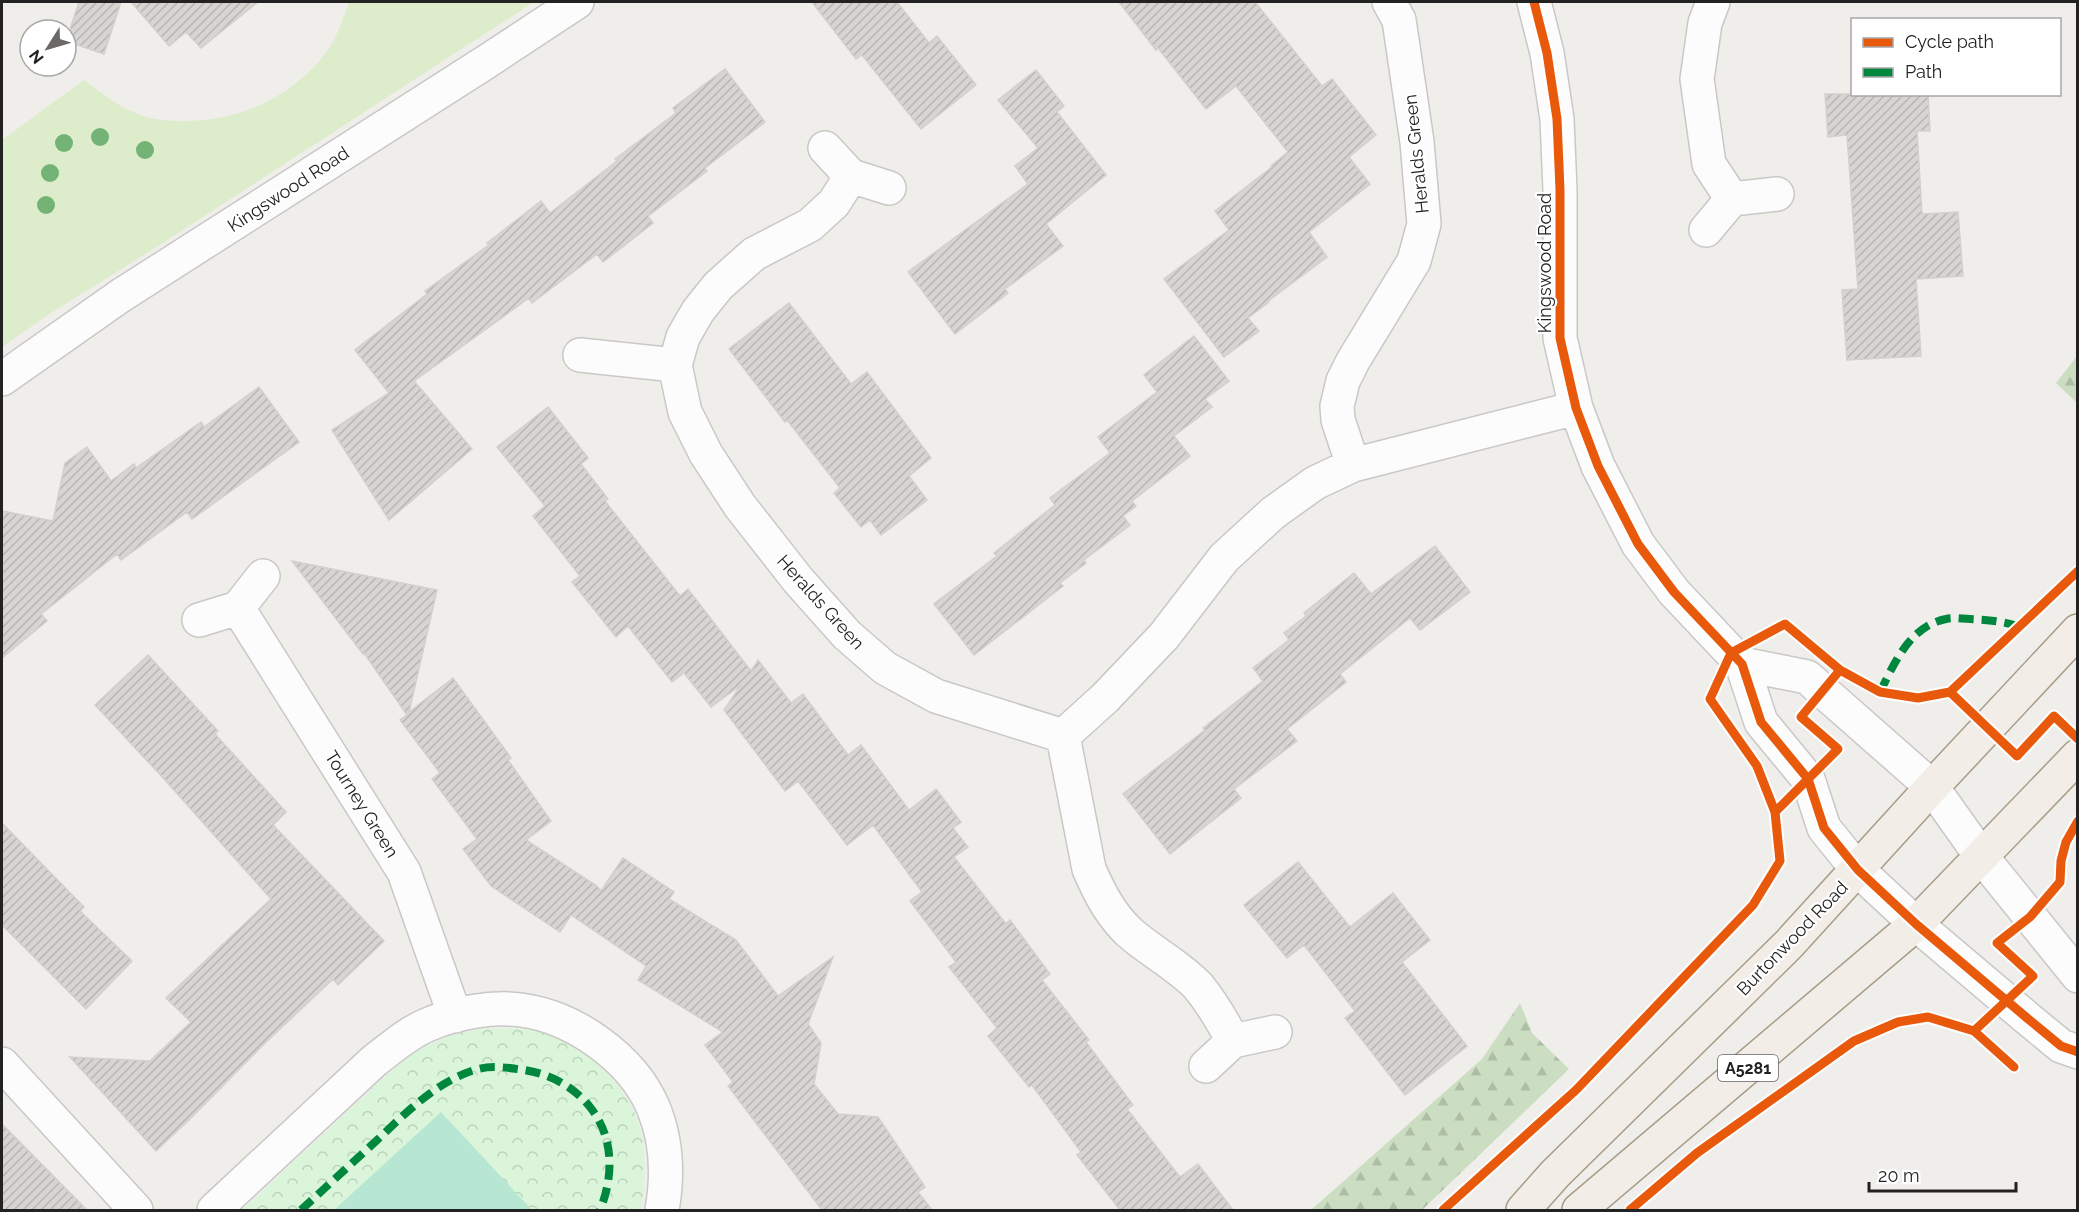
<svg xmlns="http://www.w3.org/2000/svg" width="2079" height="1212" font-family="Raleway,sans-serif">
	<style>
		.grass { fill: #ddeccb }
		.forest { fill: url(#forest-firs) }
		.park { fill: url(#park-crowns) }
		.pitch { fill: #b7e6d2 }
		.building { fill: url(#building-hatch); stroke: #d3d0cc; stroke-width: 1.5 }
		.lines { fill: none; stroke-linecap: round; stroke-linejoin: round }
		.minor-casing { stroke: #c9c8c7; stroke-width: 36 }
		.primary-casing { stroke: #a79c86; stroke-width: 36 }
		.minor { stroke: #fdfcfc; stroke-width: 33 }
		.primary { stroke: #f3ede7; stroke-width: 33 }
		.quiet { stroke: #00873e; stroke-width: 8; stroke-dasharray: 15 8; stroke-linecap: butt }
		.cycleway-casing { stroke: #fff; stroke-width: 13 }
		.cycleway { stroke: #e8590c; stroke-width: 9 }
		.tree { fill: #73b476 }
		.labels { text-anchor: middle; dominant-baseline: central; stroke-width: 4.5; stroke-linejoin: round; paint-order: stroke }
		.shield { fill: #fff; stroke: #646464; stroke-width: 1.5 }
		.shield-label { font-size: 16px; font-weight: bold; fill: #222 }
		.street-label { font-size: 18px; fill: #222; stroke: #fff }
	</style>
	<defs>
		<pattern id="forest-firs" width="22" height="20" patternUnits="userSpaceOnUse" patternTransform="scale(1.5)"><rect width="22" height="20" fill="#cbdec1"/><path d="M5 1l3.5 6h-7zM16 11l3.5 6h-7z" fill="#aebea6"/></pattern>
		<pattern id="park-crowns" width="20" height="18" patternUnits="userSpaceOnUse" patternTransform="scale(1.5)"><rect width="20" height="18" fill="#daf5da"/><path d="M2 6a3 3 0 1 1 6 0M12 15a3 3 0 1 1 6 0" fill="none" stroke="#bbd2bb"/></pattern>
		<pattern id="building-hatch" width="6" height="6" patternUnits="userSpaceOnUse" patternTransform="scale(1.5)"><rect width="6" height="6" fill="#d7d4d2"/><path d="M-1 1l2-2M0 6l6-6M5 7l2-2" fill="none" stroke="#b8b6b4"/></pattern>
	</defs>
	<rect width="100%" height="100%" fill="#f0eeeb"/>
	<!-- grass -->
	<path class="grass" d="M349 2H534L152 250 51 313 2 347V140L84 80C101 92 118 107 138 114 152 120 169 121 184 121 237 121 286 100 321 59 335 43 342 22 349 2Z"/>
	<!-- forest -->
	<path class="forest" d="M2077 356V403L2056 383Z
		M1520 1003 1532 1033 1569 1069 1422 1210H1311L1482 1059Z"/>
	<!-- park -->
	<path class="park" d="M512 1028C521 1029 530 1030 539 1032 582 1044 628 1083 640 1128 647 1155 645 1183 641 1210H242L392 1070 423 1046 462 1032 483 1029Z"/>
	<!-- pitch -->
	<path class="pitch" d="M441 1112 532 1210H334Z"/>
	<!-- building -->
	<path class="building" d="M79 2H121L104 54 66 41Z
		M131 2H258L201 48 186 32 169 46Z
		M812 2H897L929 43 937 36 976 85 921 129 862 55 856 59Z
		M1119 2H1255L1322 86 1332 79 1376 135 1349 157 1370 184 1309 232 1327 257 1268 301 1269 302 1248 318 1259 331 1224 357 1164 279 1229 230 1215 211 1272 167 1271 166 1288 152 1236 86 1206 109 1158 48 1156 50Z
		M725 69 765 122 705 168 707 171 648 216 653 223 603 262 597 254 532 303 529 298 414 381 472 449 389 520 332 430 389 393 355 350 427 294 425 291 489 245 487 243 541 201 550 213 617 161 615 159 676 113 673 108Z
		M1036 70 1064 106 1057 112 1106 175 1046 224 1063 246 1005 289 1008 293 955 334 908 272 1028 184 1015 166 1038 148 998 100Z
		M1825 94H1928L1930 131H1917L1922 214 1958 212 1963 276 1916 279 1921 356 1847 360 1842 290 1858 289 1847 135 1828 137Z
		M789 303 851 384 867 372 931 458 909 476 927 500 881 535 870 520 861 527 834 493 840 488 787 420 785 422 729 349Z
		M1194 336 1229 381 1205 399 1212 407 1174 436 1190 456 1132 501 1136 506 1123 516 1130 525 1084 560 1086 563 1060 583 1063 586 974 655 934 604 997 556 994 553 1055 505 1050 498 1110 453 1098 437 1157 392 1144 375Z
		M259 387 299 442 192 519 187 512 121 560 117 554 41 614 47 621 2 658V511L53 521 65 463 87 447 111 481 134 464 136 468 201 422 204 427Z
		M548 407 588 458 581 464 608 499 605 501 680 596 688 589 751 671 758 660 791 703 803 694 848 755 861 745 909 810 936 789 961 822 953 828 968 847 954 857 1006 924 1010 920 1050 974 1042 980 1089 1040 1086 1042 1133 1105 1127 1109 1180 1177 1198 1164 1233 1210H1120L1077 1155 1081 1152 1032 1085 1029 1087 988 1036 997 1028 949 967 956 962 910 901 922 892 873 825 847 845 798 781 785 791 724 710 741 685 711 707 684 673 672 682 628 626 616 637 572 582 580 576 533 516 545 506 497 447Z
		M1435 546 1470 592 1420 630 1410 618 1340 674 1346 682 1287 729 1297 741 1234 789 1241 798 1170 854 1123 794 1205 730 1203 728 1263 681 1253 668 1289 640 1284 633 1306 616 1304 613 1354 573 1371 594Z
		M292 561 437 590 409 712 453 678 511 758 508 760 551 821 526 840 597 886 601 891 623 858 674 892 669 899 736 940 778 996 833 957 808 1024 821 1043 814 1084 838 1114 878 1117 925 1187 918 1192 932 1210H822L728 1086 733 1082 705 1045 723 1032 638 980 646 966 571 915 560 932 491 886 463 849 477 839 432 779 440 773 400 720 407 715 364 653 363 654Z
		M148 655 218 731 215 734 286 812 273 825 384 941 338 985 333 979 264 1044 192 1117 156 1151 70 1057 150 1061 191 1022 166 998 271 899 165 780 95 705Z
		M2 823 84 907 80 911 132 961 86 1009 2 925Z
		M1298 862 1350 927 1393 893 1430 940 1402 962 1467 1046 1405 1095 1345 1018 1355 1011 1304 945 1287 958 1244 905Z
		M2 1124 87 1210H2Z"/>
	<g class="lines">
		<defs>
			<path id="minor" d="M1534 2 1547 53 1557 119 1560 190V338L1576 408 1598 466 1638 544 1674 592 1742 664 1761 722 1808 779 1824 828 1858 870 1916 924 2027 1018 2061 1046 2078 1052
				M1713 2 1705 23 1697 79 1709 164 1732 199
				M825 148 851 176 889 188
				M851 176 834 203 810 225 754 254 718 286 698 311 683 337 675 365 685 412 706 454 740 506 798 580 847 635 885 668 936 696 1063 736
				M1706 230 1732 199 1777 194
				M580 355 675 365
				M2 379 120 296 486 62 577 2
				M1353 465 1338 420 1337 406 1343 381 1353 361 1414 261 1424 224 1417 142 1399 20 1389 2
				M238 608 404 872 455 1016
				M199 620 238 608 263 576
				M1742 664 1807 677 1932 787 1981 856 2078 976
				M1063 736 1105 698 1164 636 1224 558 1273 513 1315 483 1353 465 1576 408
				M1063 736 1089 869C1099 892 1110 914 1129 932 1150 951 1178 965 1198 986 1212 1003 1223 1022 1233 1041
				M2 1064 136 1210
				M1206 1066 1233 1041 1275 1032
				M214 1210 374 1061C391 1048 408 1033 427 1025 455 1013 491 1006 521 1010 574 1017 632 1058 653 1107 667 1140 668 1176 662 1210"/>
			<path id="primary" d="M1523 1210 1555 1174 1789 944 1932 787 2078 631
				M1579 1210 1916 924 2078 756"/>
		</defs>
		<!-- minor casing -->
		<use href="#minor" class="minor-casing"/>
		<!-- primary casing -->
		<use href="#primary" class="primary-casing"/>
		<!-- minor -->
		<use href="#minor" class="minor"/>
		<!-- primary -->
		<use href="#primary" class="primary"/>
		<!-- quiet -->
		<path class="quiet" d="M1880 692C1895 662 1910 626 1946 619 1954 617 1962 619 1970 619 1988 620 2003 621 2020 627
			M301 1210C325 1188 350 1165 375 1142 406 1113 436 1081 478 1069 493 1065 509 1068 524 1070 550 1074 573 1086 590 1107 614 1137 614 1176 600 1210"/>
		<defs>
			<path id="cycleway" d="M1534 2 1547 53 1557 119 1560 190V338L1576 408 1598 466 1638 544 1674 592 1742 664 1761 722 1808 779 1824 828 1858 870 1916 924 2027 1018 2061 1046 2078 1052
				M1950 692 2017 756 2054 716 2078 739
				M1775 812 1838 749 1801 717 1840 670
				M1974 1031 2033 976 1997 943 2030 917 2060 882 2061 861 2066 842 2078 821
				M1443 1210 1576 1090 1753 905 1780 861 1775 812 1757 766 1710 699 1731 653 1785 624 1840 670 1880 692 1918 698 1950 692 2078 571
				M1630 1210 1697 1153 1854 1041 1898 1022 1928 1017 1974 1031 2014 1067"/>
		</defs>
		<!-- cycleway casing -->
		<use href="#cycleway" class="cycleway-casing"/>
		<!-- cycleway -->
		<use href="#cycleway" class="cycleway"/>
	</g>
	<!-- trees -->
	<g class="tree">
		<circle cx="100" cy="137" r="9"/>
		<circle cx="64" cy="143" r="9"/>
		<circle cx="145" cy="150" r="9"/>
		<circle cx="50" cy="173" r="9"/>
		<circle cx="46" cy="205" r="9"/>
	</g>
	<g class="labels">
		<!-- shield labels -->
		<rect class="shield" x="1718" y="1055" width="60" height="26" rx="4.5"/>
		<g class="shield-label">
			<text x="1748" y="1068">A5281</text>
		</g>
		<!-- street labels -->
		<g class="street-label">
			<text transform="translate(1416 154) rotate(-96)">Heralds Green</text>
			<text transform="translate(288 189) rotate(-33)">Kingswood Road</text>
			<text transform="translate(1544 263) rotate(-90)">Kingswood Road</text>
			<text transform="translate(821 602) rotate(48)">Heralds Green</text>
			<text transform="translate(362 804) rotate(58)">Tourney Green</text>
			<text transform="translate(1792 938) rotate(-46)">Burtonwood Road</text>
		</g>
	</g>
	<!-- border -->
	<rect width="2079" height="1212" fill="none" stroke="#222222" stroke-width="6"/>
	<!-- legend -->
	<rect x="1851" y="18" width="210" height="78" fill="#ffffff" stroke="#a7a7a7" stroke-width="1.5"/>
	<rect x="1863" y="38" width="30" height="9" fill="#e8590c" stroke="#a7a7a7" stroke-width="1.5"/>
	<text x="1905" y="48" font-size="18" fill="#222222">Cycle path</text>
	<rect x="1863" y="68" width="30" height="9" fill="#00873e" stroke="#a7a7a7" stroke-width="1.5"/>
	<text x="1905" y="78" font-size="18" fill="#222222">Path</text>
	<!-- north arrow -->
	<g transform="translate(48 48) rotate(233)"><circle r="28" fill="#ffffff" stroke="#a7a7a7" stroke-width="1.5"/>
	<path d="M0-4.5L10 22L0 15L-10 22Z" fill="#6a6968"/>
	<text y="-9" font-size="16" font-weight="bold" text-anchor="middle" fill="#222222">N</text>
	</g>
	<!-- scale -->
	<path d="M1869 1182v9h147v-9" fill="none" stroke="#222222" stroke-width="3"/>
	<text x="1878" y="1182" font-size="18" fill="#222222" stroke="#ffffff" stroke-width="4.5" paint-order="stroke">20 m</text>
</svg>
